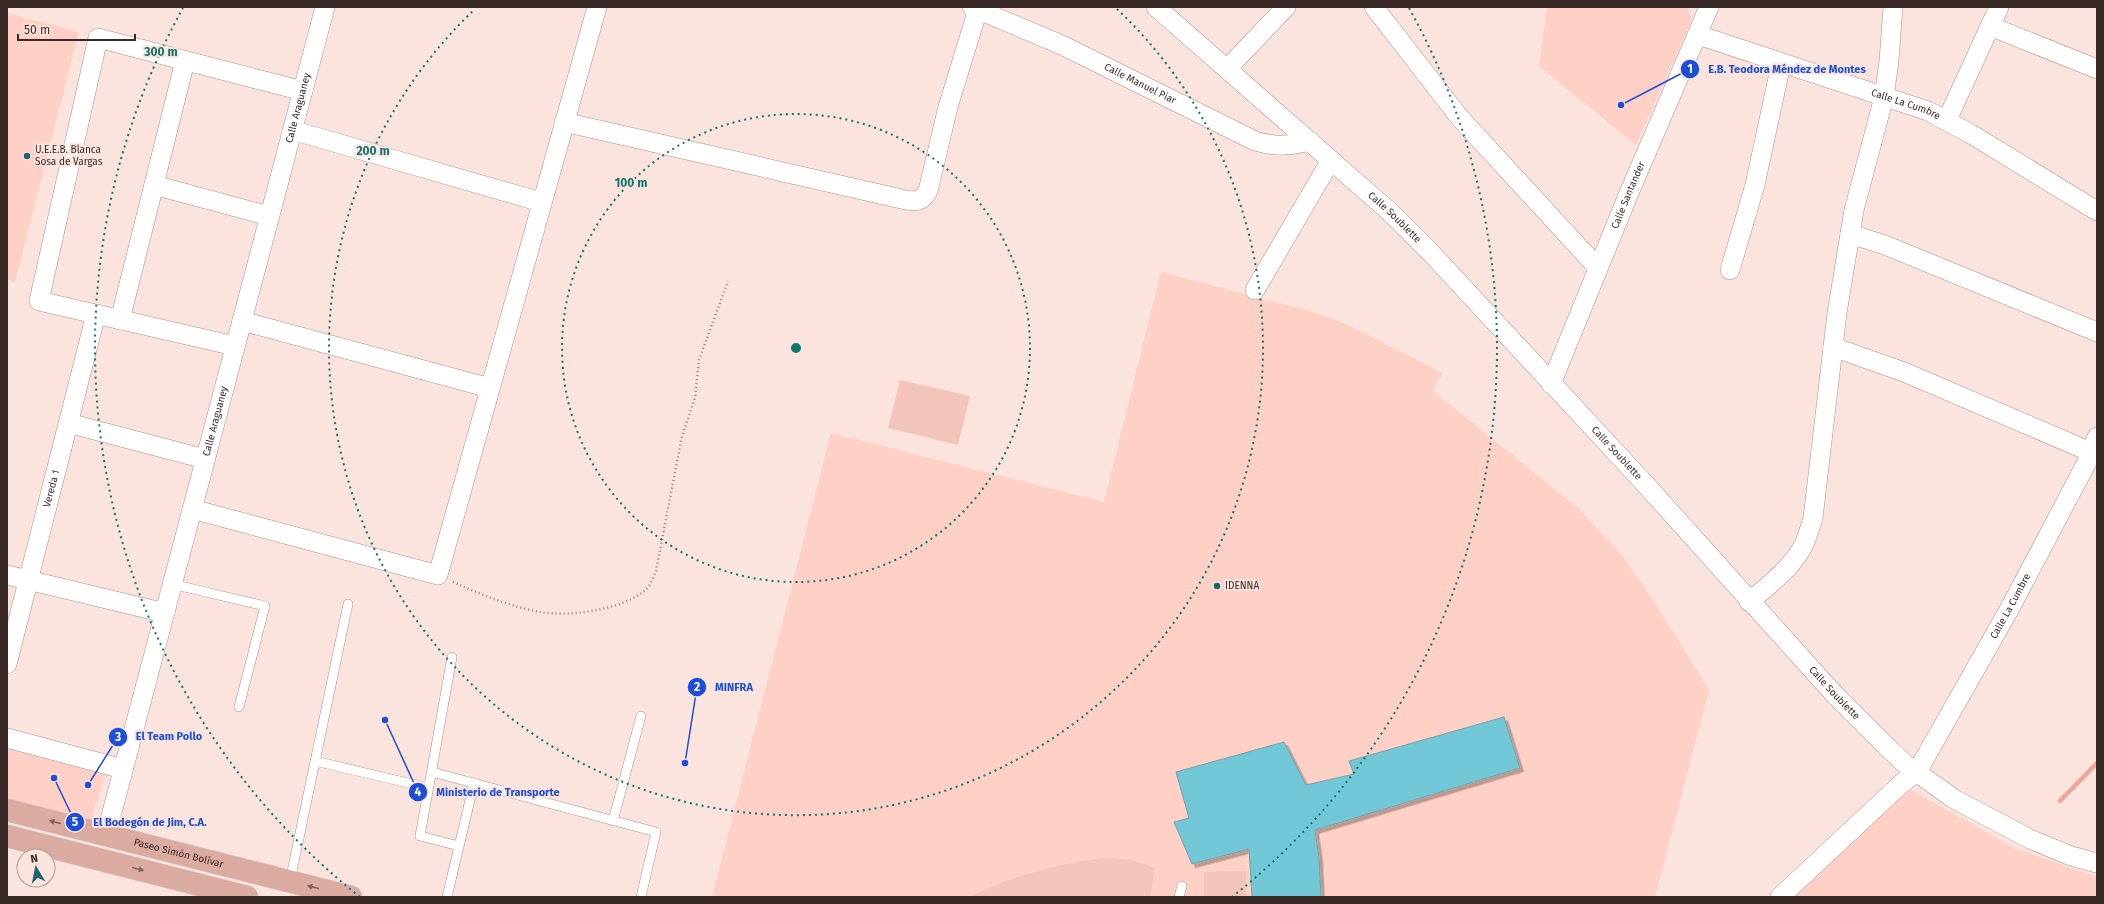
<svg xmlns="http://www.w3.org/2000/svg" width="2104" height="904" font-family="'Fira Sans',sans-serif">
	<style>
		.built { fill: #ffd0c5 }
		.green { fill: #f3c4b9 }
		.lines { fill: none; stroke-linecap: round; stroke-linejoin: round }
		.stream { stroke: #eca796; stroke-width: 4.5 }
		.building { fill: #71c7d6; stroke: #78a0a7; filter: url(#shadow) }
		.lane-casing { stroke: #b28f86; stroke-width: 10 }
		.street-casing { stroke: #b28f86; stroke-width: 20 }
		.primary-casing { stroke: #cfcccb; stroke-width: 23 }
		.path { stroke: #96837f; stroke-width: 2.5; stroke-dasharray: 1 3; stroke-linecap: butt }
		.lane { stroke: #fff; stroke-width: 9 }
		.street { stroke: #fff; stroke-width: 19 }
		.primary { stroke: #dbaaa0; stroke-width: 22 }
		.oneway { fill: #81635d }
		.ring { fill: none; stroke: #0f766e; stroke-width: 2; stroke-dasharray: 2 4 }
		.poi-dot { fill: #1b6571; stroke: #fbe4de; stroke-width: 1.5 }
		.labels { text-anchor: middle; dominant-baseline: central; stroke-width: 4; stroke-linejoin: round; paint-order: stroke }
		.street-label { font-size: 10px; fill: #382926; stroke: #fbe4de }
		.poi-label { font-size: 10px; fill: #382926; stroke: #fbe4de; text-anchor: start }
		.centre { fill: #0f766e; stroke: #fbe4de; stroke-width: 2 }
		.ring-label { font-size: 12px; text-anchor: middle; font-weight: bold; fill: #0f766e; stroke: #fbe4de; stroke-width: 4; stroke-linejoin: round; paint-order: stroke }
		.leader { fill: none; stroke: #1d4ed8; stroke-width: 1.5 }
		.callout-dot { fill: #1d4ed8; stroke: #fbe4de; stroke-width: 1.5 }
		.mark-label { font-size: 12px; text-anchor: middle; font-weight: bold; fill: #fff }
		.callout-label { font-size: 11px; text-anchor: middle; font-weight: bold; fill: #1d4ed8; stroke: #fbe4de; stroke-width: 4; stroke-linejoin: round; paint-order: stroke }
	</style>
	<defs>
		<filter id="shadow"><feDropShadow dx="3.5" dy="3.5" stdDeviation="0" flood-color="#0004"/></filter>
	</defs>
	<rect width="100%" height="100%" fill="#fbe4de"/>
	<!-- built -->
	<path class="built" d="M1547 7H1688L1691 18 1690 24 1636 145 1539 66Z
		M7 13 79 32 15 282 7 280Z
		M1161 272 1313 312 1346 324 1443 373 1432 390 1579 509 1622 555 1653 600 1709 690 1655 897H712L831 433 1104 502Z
		M7 742 106 772 91 821 7 799Z
		M1906 787 2014 848 2097 877V897H1789Z"/>
	<!-- green -->
	<path class="green" d="M900 380 970 396 958 445 888 428Z
		M1107 858 1132 860 1155 868 1150 897H969C1013 876 1058 863 1107 858Z
		M1246 871V897H1204V872Z"/>
	<g class="lines">
		<!-- stream -->
		<path class="stream" d="M2060 801 2097 763"/>
	</g>
	<!-- building -->
	<path class="building" d="M1504 717 1520 768 1315 830 1319 858 1321 897H1252L1249 849 1192 864 1174 822 1189 818 1176 772 1284 742 1306 785 1354 774 1349 761Z"/>
	<g class="lines">
		<defs>
			<path id="lane" d="M172 584 265 606 239 707
				M452 657 420 836 459 846
				M315 761 429 788
				M432 772 656 832 641 897
				M613 821 641 716
				M290 881 348 604
				M447 897 474 783
				M1179 897 1182 886"/>
			<g id="street">
				<path id="s1" d="M972 7 1064 46 1255 141C1275 147 1290 146 1310 141"/>
				<path id="s2" d="M1156 7 1390 212 1433 255 1646 485 1835 695 1884 744 1905 764 1954 799 2030 839 2071 856 2097 863"/>
				<path d="M1374 7 1460 118 1598 268"/>
				<path d="M1990 26 2097 69"/>
				<path id="s3" d="M1698 35 1928 111 1971 134 2097 211"/>
				<path d="M1227 69 1286 7"/>
				<path d="M1947 120 1999 7"/>
				<path d="M564 122 906 200C917 202 922 201 928 191L948 107 978 9"/>
				<path d="M292 130 541 202"/>
				<path d="M154 185 269 216"/>
				<path d="M1850 234 1885 245 2097 332"/>
				<path d="M1730 270 1755 185 1781 64"/>
				<path d="M1255 290 1331 160"/>
				<path d="M120 320 185 61"/>
				<path d="M242 321 490 388"/>
				<path d="M235 346 39 301 98 38 303 91"/>
				<path d="M1833 347 1904 372 2091 452"/>
				<path id="s4" d="M1551 384 1629 193 1709 7"/>
				<path d="M68 423 205 459"/>
				<path d="M192 509 438 575 597 7"/>
				<path d="M7 575 165 613"/>
				<path d="M1749 602C1768 586 1790 569 1802 548 1807 539 1810 528 1813 518L1837 313 1854 210 1884 97 1889 61 1893 7"/>
				<path id="s5" d="M7 664 96 314"/>
				<path d="M7 738 123 769"/>
				<path id="s6" d="M106 835 325 7"/>
				<path id="s7" d="M1780 897 1902 783 1917 772 2010 608 2087 462 2097 437"/>
			</g>
			<g id="primary">
				<path id="s8" d="M7 810 351 897"/>
				<path d="M7 836 247 897"/>
			</g>
		</defs>
		<!-- lane casing -->
		<use href="#lane" class="lane-casing"/>
		<!-- street casing -->
		<use href="#street" class="street-casing"/>
		<!-- primary casing -->
		<use href="#primary" class="primary-casing"/>
		<!-- path -->
		<path class="path" d="M453 582C480 594 511 607 540 612 570 617 619 610 643 592 650 587 653 578 656 571L682 436 695 398 699 360 728 281"/>
		<!-- lane -->
		<use href="#lane" class="lane"/>
		<!-- street -->
		<use href="#street" class="street"/>
		<!-- primary -->
		<use href="#primary" class="primary"/>
	</g>
	<!-- one-way arrows -->
	<defs><path id="oneway-solid" d="M-6-.8H1V-3.2L6.5 0L1 3.2V.8H-6Z"/></defs>
	<g class="oneway">
		<use href="#oneway-solid" transform="translate(55 822) rotate(-166)"/>
		<use href="#oneway-solid" transform="translate(138 869) rotate(14)"/>
		<use href="#oneway-solid" transform="translate(313 887) rotate(-166)"/>
	</g>
	<!-- distance rings -->
	<g class="ring">
		<circle cx="796" cy="348" r="234"/>
		<path d="M1117 9A467 467 0 1 1 475 9"/>
		<path d="M360 897A701 701 0 0 1 183 8M1409 8A701 701 0 0 1 1232 897"/>
	</g>
	<!-- markers -->
	<g class="poi-dot">
		<circle cx="27" cy="156" r="4"/>
		<circle cx="1217" cy="586" r="4"/>
	</g>
	<g class="labels">
		<!-- street labels -->
		<g class="street-label">
			<text stroke="none"><textPath href="#s1" startOffset="185">Calle Manuel Piar</textPath></text>
			<text stroke="none"><textPath href="#s3" startOffset="219">Calle La Cumbre</textPath></text>
			<text stroke="none"><textPath href="#s6" startOffset="752">Calle Araguaney</textPath></text>
			<text stroke="none"><textPath href="#s4" startOffset="204">Calle Santander</textPath></text>
			<text stroke="none"><textPath href="#s2" startOffset="318">Calle Soublette</textPath></text>
			<text stroke="none"><textPath href="#s6" startOffset="428">Calle Araguaney</textPath></text>
			<text stroke="none"><textPath href="#s2" startOffset="642">Calle Soublette</textPath></text>
			<text stroke="none"><textPath href="#s5" startOffset="181">Vereda 1</textPath></text>
			<text stroke="none"><textPath href="#s7" startOffset="376">Calle La Cumbre</textPath></text>
			<text stroke="none"><textPath href="#s2" startOffset="966">Calle Soublette</textPath></text>
			<text stroke="none"><textPath href="#s8" startOffset="177">Paseo Simón Bolívar</textPath></text>
		</g>
		<!-- poi labels -->
		<g class="poi-label">
			<text x="35" y="150">U.E.E.B. Blanca<tspan x="35" dy="12">Sosa de Vargas</tspan></text>
			<text x="1225" y="586">IDENNA</text>
		</g>
	</g>
	<circle cx="796" cy="348" r="6" class="centre"/>
	<g class="ring-label">
		<text x="161" y="56">300 m</text>
		<text x="373" y="155">200 m</text>
		<text x="631" y="187">100 m</text>
	</g>
	<!-- callouts -->
	<path class="leader" d="M1621 105L1690 69M685 763L697 687M88 785L118 737M385 720L418 792M54 778L75 822"/>
	<g class="callout-dot">
		<circle cx="1621" cy="105" r="4"/>
		<circle cx="685" cy="763" r="4"/>
		<circle cx="88" cy="785" r="4"/>
		<circle cx="385" cy="720" r="4"/>
		<circle cx="54" cy="778" r="4"/>
		<circle cx="1690" cy="69" r="10"/>
		<circle cx="697" cy="687" r="10"/>
		<circle cx="118" cy="737" r="10"/>
		<circle cx="418" cy="792" r="10"/>
		<circle cx="75" cy="822" r="10"/>
	</g>
	<g class="mark-label">
		<text x="1690" y="73">1</text>
		<text x="697" y="691">2</text>
		<text x="118" y="741">3</text>
		<text x="418" y="796">4</text>
		<text x="75" y="826">5</text>
	</g>
	<g class="callout-label">
		<text x="1787" y="73">E.B. Teodora Méndez de Montes</text>
		<text x="734" y="691">MINFRA</text>
		<text x="169" y="740">El Team Pollo</text>
		<text x="498" y="796">Ministerio de Transporte</text>
		<text x="150" y="826">El Bodegón de Jim, C.A.</text>
	</g>
	<!-- border -->
	<rect width="2104" height="904" fill="none" stroke="#382926" stroke-width="16"/>
	<!-- north arrow -->
	<g transform="translate(36 868) rotate(350)"><circle r="19" fill="#fbe4de" stroke="#ad9994"/>
	<path d="M0-3L7 15L0 10L-7 15Z" fill="#1b6571"/>
	<text y="-6" font-size="11" font-weight="bold" text-anchor="middle" fill="#382926">N</text>
	</g>
	<!-- scale -->
	<path d="M18 34v6h117v-6" fill="none" stroke="#382926" stroke-width="2"/>
	<text x="24" y="34" font-size="12" fill="#382926" stroke="#fbe4de" stroke-width="3" paint-order="stroke">50 m</text>
</svg>
